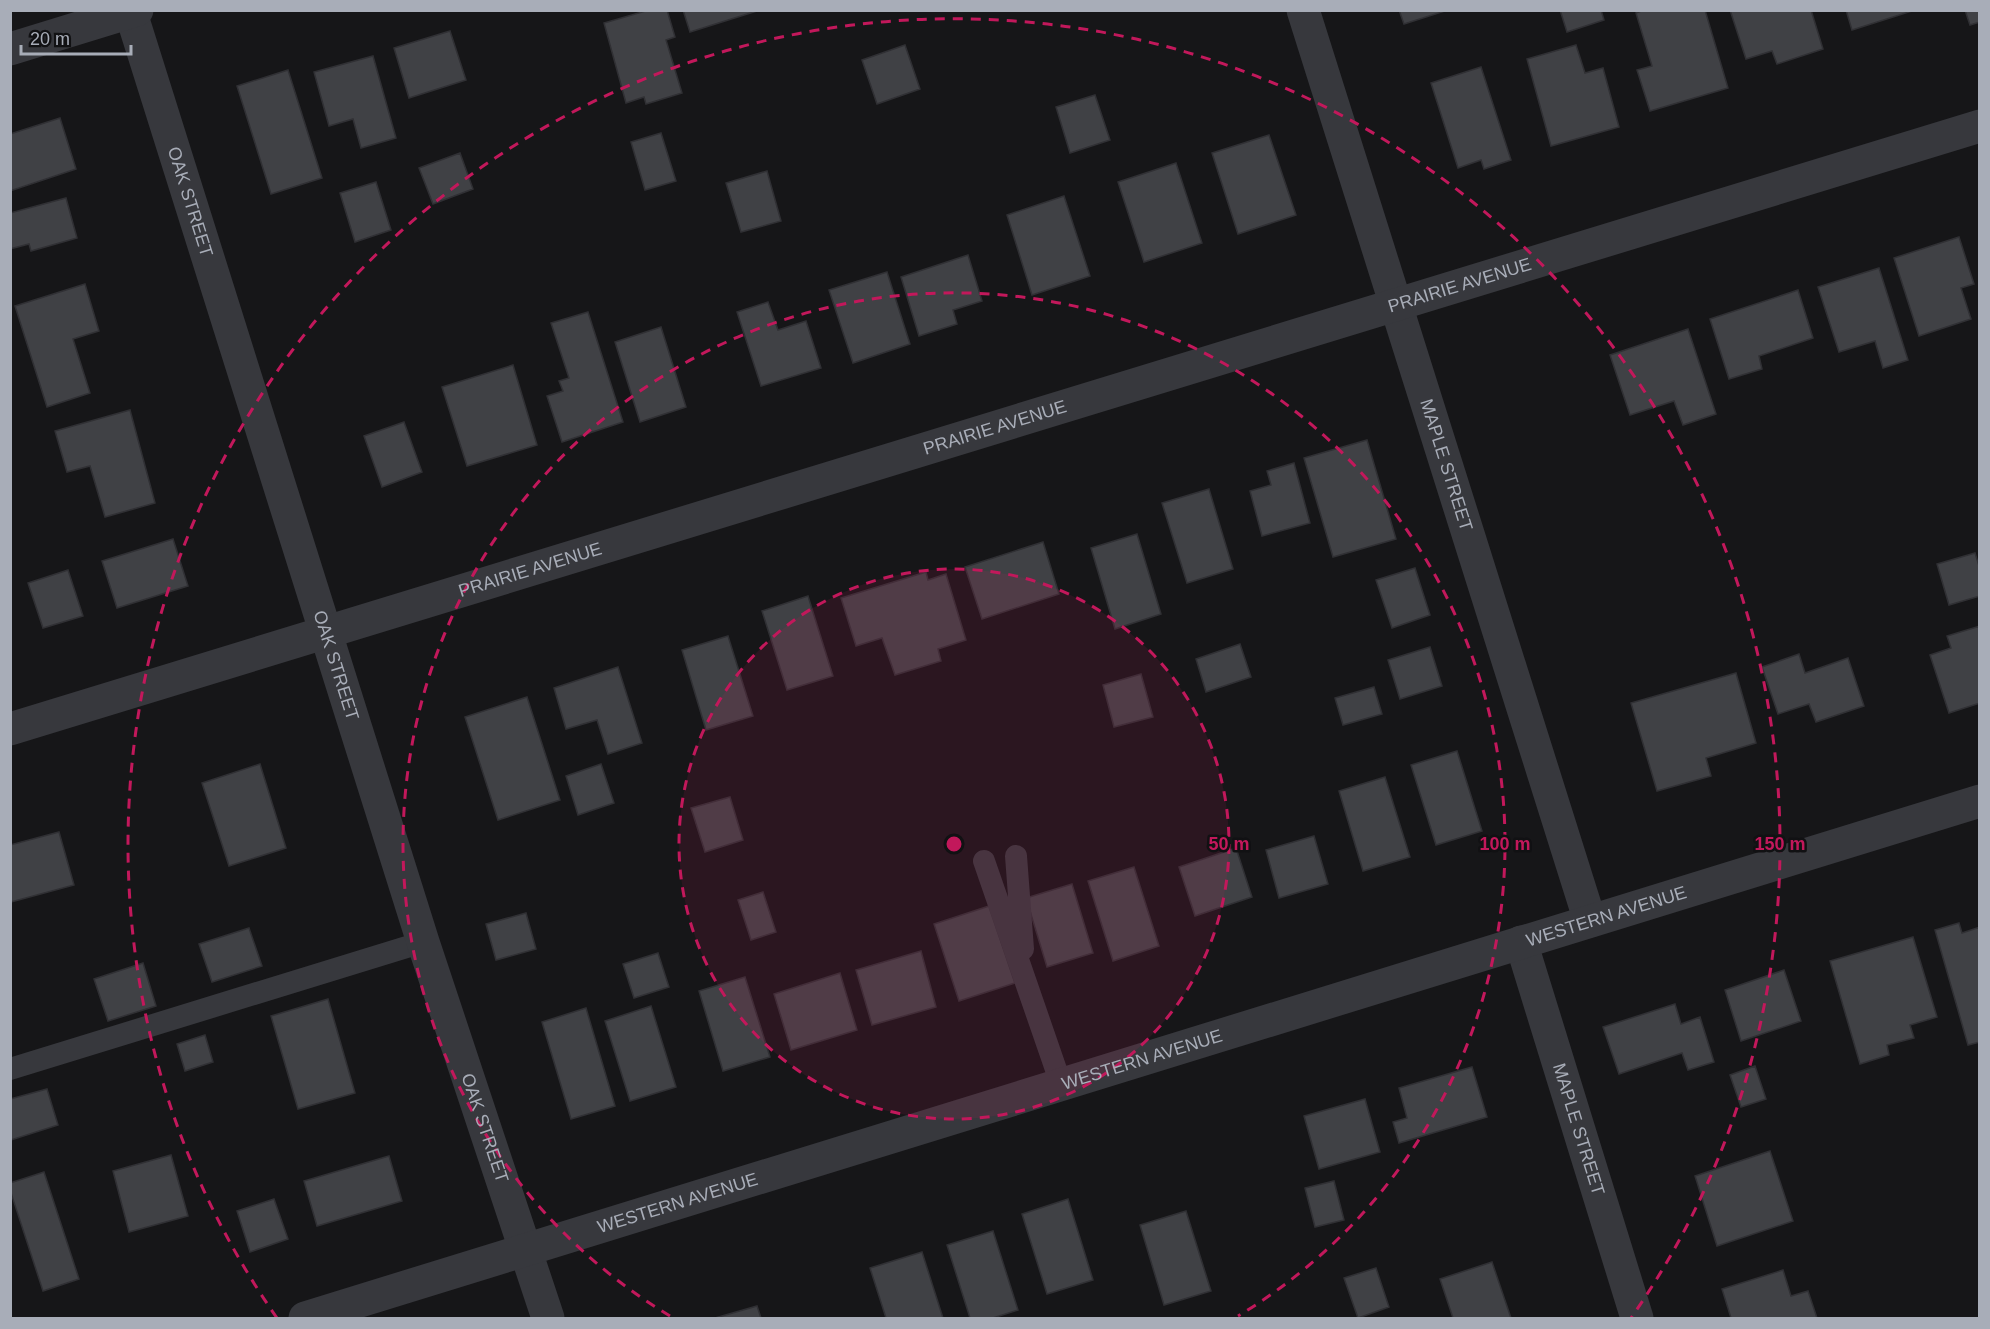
<svg xmlns="http://www.w3.org/2000/svg" width="1990" height="1329" font-family="Arial,sans-serif">
	<style>
		.building { fill: #404145; stroke: #303034; stroke-width: 1.5 }
		.lines { fill: none; stroke-linecap: round; stroke-linejoin: round }
		.service { stroke: #37383d; stroke-width: 22 }
		.minor { stroke: #37383d; stroke-width: 33 }
		.ring { fill: none; stroke: #c2185b; stroke-width: 3; stroke-dasharray: 10 8 }
		.labels { text-anchor: middle; dominant-baseline: central; stroke-width: 5; stroke-linejoin: round; paint-order: stroke }
		.street-label { font-size: 18px; fill: #a8adb8; stroke: #111113 }
		.centre { fill: #c2185b; stroke: #111113; stroke-width: 3 }
		.ring-label { font-size: 18px; text-anchor: middle; font-weight: bold; fill: #c2185b; stroke: #111113; stroke-width: 5; stroke-linejoin: round; paint-order: stroke }
	</style>
	<rect width="100%" height="100%" fill="#161618"/>
	<!-- building -->
	<path class="building" d="M649 10H667L675 37 666 40 682 93 646 104 644 97 626 103 604 23Z
		M683 10H760L690 32Z
		M1399 10H1444L1445 11 1404 24Z
		M1560 10H1601L1604 20 1567 32Z
		M1644 10H1705L1728 88 1650 111 1637 70 1652 66 1636 13Z
		M1730 10H1811L1823 49 1777 64 1772 51 1746 59Z
		M1846 10H1912V11L1852 30Z
		M1965 10H1980V22L1970 25Z
		M450 31 466 80 409 98 394 48Z
		M905 45 920 89 877 104 862 60Z
		M1576 45 1585 73 1603 68 1619 127 1551 146 1527 59Z
		M373 56 396 138 361 148 353 119 329 126 314 72Z
		M1481 67 1511 160 1484 169 1481 160 1458 168 1431 83Z
		M288 70 322 178 271 194 237 86Z
		M1095 95 1110 140 1070 153 1056 107Z
		M60 118 76 169 10 191V134Z
		M661 133 676 181 645 190 631 142Z
		M1269 135 1296 215 1238 234 1212 153Z
		M460 153 473 189 433 204 419 168Z
		M1176 163 1202 243 1144 262 1118 182Z
		M767 171 781 221 741 232 726 183Z
		M376 182 391 230 355 242 340 193Z
		M1064 196 1090 276 1032 295 1007 215Z
		M66 198 77 238 31 251 29 244 10 249V213Z
		M1959 237 1974 284 1961 288 1971 319 1919 336 1894 258Z
		M968 255 982 301 953 310 957 324 919 336 901 277Z
		M1879 268 1908 360 1883 368 1875 341 1839 352 1818 287Z
		M887 272 910 344 853 363 829 290Z
		M85 284 99 331 73 339 90 393 47 407 15 306Z
		M1798 290 1813 338 1759 356 1762 369 1729 379 1710 319Z
		M768 302 778 330 806 321 821 368 761 386 737 312Z
		M588 312 623 422 562 442 547 396 563 391 559 381 569 378 551 323Z
		M661 327 686 407 640 422 615 342Z
		M1688 329 1716 414 1683 425 1674 401 1630 415 1610 355Z
		M513 365 537 445 467 466 442 387Z
		M130 410 155 503 105 517 90 466 67 472 55 431Z
		M404 422 422 472 382 487 364 436Z
		M1367 440 1396 539 1333 557 1304 458Z
		M1294 463 1310 523 1262 536 1250 491 1271 485 1267 471Z
		M1209 489 1233 569 1187 583 1162 503Z
		M1137 534 1161 614 1115 629 1091 548Z
		M173 539 188 586 117 608 102 561Z
		M1043 542 1059 594 982 619 965 567Z
		M1975 553 1980 569V596L1949 605 1937 564Z
		M1415 568 1430 615 1392 628 1376 580Z
		M68 570 83 616 43 628 28 583Z
		M926 572 928 580 946 574 966 640 938 649 941 661 895 675 882 638 856 646 841 598Z
		M808 596 833 676 787 690 762 611Z
		M1980 626V703L1949 713 1930 655 1951 648 1947 636Z
		M728 636 753 716 706 730 682 650Z
		M1240 644 1251 677 1206 692 1196 659Z
		M1430 647 1442 686 1400 699 1388 660Z
		M1799 654 1805 673 1848 658 1864 706 1816 722 1809 704 1778 714 1762 667Z
		M618 667 642 743 608 754 597 720 566 729 554 688Z
		M1736 673 1756 743 1706 758 1711 776 1657 791 1631 703Z
		M1141 674 1153 717 1114 727 1103 685Z
		M1374 687 1382 714 1343 725 1335 698Z
		M527 697 560 800 498 820 465 717Z
		M1457 751 1482 831 1436 845 1411 765Z
		M260 764 286 848 229 866 202 783Z
		M601 764 614 803 578 815 566 776Z
		M1385 777 1410 857 1363 871 1339 791Z
		M730 797 743 840 705 852 691 808Z
		M59 832 74 885 11 902 10 845Z
		M1314 836 1328 884 1279 898 1266 850Z
		M1236 848 1252 897 1195 916 1179 867Z
		M1134 867 1159 946 1113 961 1088 881Z
		M1072 884 1093 953 1047 967 1026 898Z
		M763 892 776 932 751 940 738 900Z
		M989 906 1015 983 959 1001 934 924Z
		M526 913 536 949 496 960 486 924Z
		M1959 923 1962 933 1980 927V1042L1968 1045 1935 930Z
		M249 928 262 966 212 982 199 944Z
		M1913 937 1937 1017 1910 1025 1914 1038 1887 1045 1889 1055 1860 1064 1830 961Z
		M921 951 936 1007 872 1025 856 970Z
		M658 953 669 987 634 998 623 964Z
		M143 963 156 1006 108 1021 94 979Z
		M1784 970 1801 1021 1741 1041 1725 990Z
		M840 973 857 1030 791 1050 774 994Z
		M745 977 770 1057 723 1071 699 991Z
		M328 999 355 1093 298 1109 271 1016Z
		M1675 1004 1681 1024 1700 1017 1714 1062 1688 1070 1682 1053 1619 1074 1603 1027Z
		M651 1006 676 1087 630 1101 605 1021Z
		M586 1008 615 1106 571 1119 542 1022Z
		M205 1035 213 1062 185 1071 177 1044Z
		M1755 1066 1766 1099 1741 1107 1730 1075Z
		M1472 1067 1487 1117 1399 1143 1393 1122 1407 1118 1399 1088Z
		M47 1089 58 1125 11 1140 10 1099Z
		M1365 1099 1380 1152 1319 1169 1304 1116Z
		M1770 1151 1793 1221 1717 1246 1695 1176Z
		M171 1155 188 1216 129 1232 113 1171Z
		M389 1156 402 1201 317 1226 304 1181Z
		M44 1172 79 1279 43 1291 10 1190V1183Z
		M1334 1181 1344 1220 1315 1227 1305 1188Z
		M274 1199 288 1239 250 1252 237 1211Z
		M1068 1199 1093 1280 1047 1294 1022 1214Z
		M1186 1211 1211 1291 1164 1305 1140 1225Z
		M993 1231 1018 1310 993 1318H970L947 1245Z
		M922 1252 943 1318H886L870 1268Z
		M1492 1262 1511 1318H1453L1440 1279Z
		M1376 1268 1389 1307 1358 1318 1344 1278Z
		M1783 1270 1791 1296 1808 1291 1817 1318H1731L1722 1289Z
		M757 1306 761 1318H715Z"/>
	<g class="lines">
		<!-- service -->
		<path class="service" d="M1016 856 1023 949
			M984 861 1061 1084
			M10 1069 423 942"/>
		<!-- minor -->
		<g class="minor">
			<path id="s1" d="M130 10 423 942 548 1318"/>
			<path id="s2" d="M1303 10 1590 921"/>
			<path d="M10 49 137 10"/>
			<path id="s3" d="M10 729 1980 126"/>
			<path id="s4" d="M1521 942 1637 1318"/>
			<path id="s5" d="M305 1318 1980 801"/>
		</g>
	</g>
	<!-- distance rings -->
	<circle cx="954" cy="844" r="275" fill="#c2185b" fill-opacity=".12"/>
	<g class="ring">
		<circle cx="954" cy="844" r="275"/>
		<path d="M670 1316A551 551 0 1 1 1238 1316"/>
		<path d="M277 1318A826 826 0 1 1 1631 1318"/>
	</g>
	<g class="labels">
		<!-- street labels -->
		<g class="street-label">
			<text stroke="none"><textPath href="#s1" startOffset="201">OAK STREET</textPath></text>
			<text stroke="none"><textPath href="#s3" startOffset="1516">PRAIRIE AVENUE</textPath></text>
			<text stroke="none"><textPath href="#s3" startOffset="1030">PRAIRIE AVENUE</textPath></text>
			<text stroke="none"><textPath href="#s2" startOffset="477">MAPLE STREET</textPath></text>
			<text stroke="none"><textPath href="#s3" startOffset="544">PRAIRIE AVENUE</textPath></text>
			<text stroke="none"><textPath href="#s1" startOffset="687">OAK STREET</textPath></text>
			<text stroke="none"><textPath href="#s5" startOffset="1362">WESTERN AVENUE</textPath></text>
			<text stroke="none"><textPath href="#s5" startOffset="876">WESTERN AVENUE</textPath></text>
			<text stroke="none"><textPath href="#s1" startOffset="1173">OAK STREET</textPath></text>
			<text stroke="none"><textPath href="#s4" startOffset="196">MAPLE STREET</textPath></text>
			<text stroke="none"><textPath href="#s5" startOffset="390">WESTERN AVENUE</textPath></text>
		</g>
	</g>
	<circle cx="954" cy="844" r="9" class="centre"/>
	<g class="ring-label">
		<text x="1229" y="850">50 m</text>
		<text x="1505" y="850">100 m</text>
		<text x="1780" y="850">150 m</text>
	</g>
	<!-- border -->
	<rect width="1990" height="1329" fill="none" stroke="#a8adb8" stroke-width="24"/>
	<!-- scale -->
	<path d="M21 45v9h110v-9" fill="none" stroke="#a8adb8" stroke-width="3"/>
	<text x="30" y="45" font-size="18" fill="#a8adb8" stroke="#111113" stroke-width="4.5" paint-order="stroke">20 m</text>
</svg>
